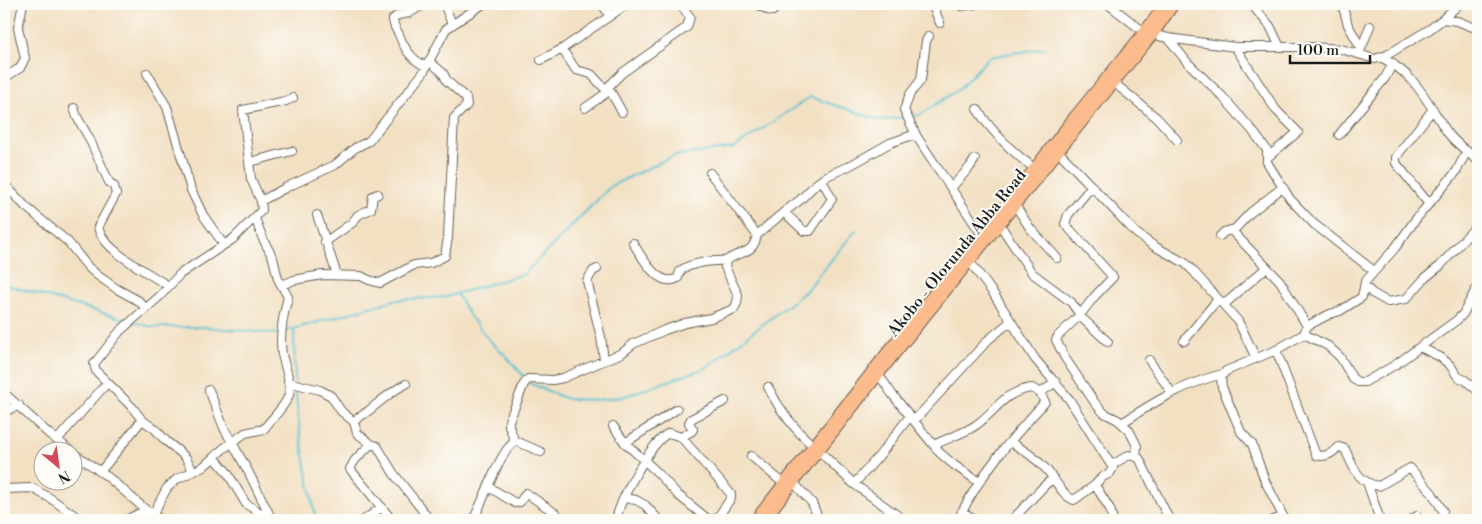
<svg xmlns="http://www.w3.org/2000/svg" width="1482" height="524" font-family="'Libre Bodoni',serif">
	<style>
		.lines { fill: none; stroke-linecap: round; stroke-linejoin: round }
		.stream { stroke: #54c0ce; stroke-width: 2 }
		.minor-casing { stroke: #676156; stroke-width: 10 }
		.major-casing { stroke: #676156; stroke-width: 12 }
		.minor { stroke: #fff; stroke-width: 8 }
		.major { stroke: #fbbb8c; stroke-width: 10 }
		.labels { text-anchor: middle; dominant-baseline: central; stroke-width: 4; stroke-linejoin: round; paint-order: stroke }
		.street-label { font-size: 16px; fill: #1c1c1c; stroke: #fdfcf7 }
	</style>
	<rect width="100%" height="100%" fill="#fdfcf7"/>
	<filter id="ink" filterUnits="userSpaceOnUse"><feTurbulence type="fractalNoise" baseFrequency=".02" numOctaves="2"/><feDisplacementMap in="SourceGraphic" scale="10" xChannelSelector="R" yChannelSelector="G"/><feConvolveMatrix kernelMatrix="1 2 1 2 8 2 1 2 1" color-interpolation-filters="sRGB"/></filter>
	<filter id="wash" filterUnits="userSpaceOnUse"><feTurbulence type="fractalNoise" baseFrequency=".0096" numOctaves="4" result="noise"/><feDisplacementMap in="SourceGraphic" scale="20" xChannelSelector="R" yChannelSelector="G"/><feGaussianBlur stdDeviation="1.12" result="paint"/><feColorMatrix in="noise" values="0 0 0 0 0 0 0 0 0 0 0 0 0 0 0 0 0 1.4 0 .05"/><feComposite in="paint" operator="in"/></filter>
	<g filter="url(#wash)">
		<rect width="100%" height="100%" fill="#f2e0c3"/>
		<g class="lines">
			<!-- stream -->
			<path class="stream" d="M909 116 920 115 959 89 989 57 1045 48
				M4 284 127 320
				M457 294 469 315 489 340 506 356 526 379
				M134 322 152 327H205L279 334
				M294 329 295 382
				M283 332 395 300 446 297 524 274 611 186 673 156 734 148 810 97 880 120 905 117
				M529 383 567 399 597 400 622 397 706 368 805 292 856 230
				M295 387 300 434 316 520"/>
		</g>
	</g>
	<g filter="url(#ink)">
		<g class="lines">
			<defs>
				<path id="minor" d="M425 4 409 13 398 15 393 19C393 27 398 31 400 37 405 50 413 61 426 66
					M444 4 452 24
					M602 4 610 16 627 4
					M757 4 768 10 773 11 778 4
					M932 4 940 23
					M1108 4 1144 32
					M1251 4 1270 26 1280 47
					M1342 4 1348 25 1361 48
					M961 6 975 4
					M1443 19 1457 21 1478 29
					M1154 33 1159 36 1168 38 1235 47H1311L1341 49 1375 59 1387 55 1430 29 1443 19 1459 4
					M1168 38 1187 62 1222 96 1251 129 1267 150V162L1290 199 1314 224 1374 271
					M1235 47 1276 110 1298 132 1268 157
					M562 49 576 70 591 74 607 91
					M1361 49 1370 26
					M1381 57C1418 77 1425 99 1447 132 1455 143 1468 152 1478 161
					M541 60 562 49 610 16
					M147 73 167 107 191 190 203 215 224 245
					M4 78 20 68 25 58 18 28 23 4
					M1113 82 1157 118 1177 140
					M608 87 622 112
					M74 108 77 117 89 138 109 182 114 186 116 194 98 227C103 251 148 272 168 286
					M585 108 605 94 608 87 622 73 687 27 690 17 680 4
					M977 109C992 132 1012 152 1034 168
					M1339 135 1385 78 1393 63
					M917 137 904 110 910 94 921 80 926 41 929 36
					M1058 151 1136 233 1154 246 1185 263 1194 272 1238 321 1256 358
					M250 162 292 151
					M710 173 757 235
					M1092 186 1068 215 1065 224 1113 277 1094 297 1080 315 1058 336 1056 340 1065 358 1095 403 1104 413 1118 420 1129 430 1137 446 1136 456
					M4 187 8 188 26 207 68 242 88 267 97 275 117 289 139 301 145 308
					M951 188 970 167 975 159
					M261 201 287 187 335 165 355 148 369 141 423 73 446 29 483 4
					M1429 204 1396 163V157L1433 109
					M1015 205 1030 228 1057 258
					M784 212 804 231H810L832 199 822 180
					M317 215 337 275
					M1000 225 1032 273 1071 302 1083 319 1108 342
					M1233 231 1250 213 1283 187
					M1220 236 1224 232 1231 230 1280 281 1307 326
					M325 242 352 223 358 215 371 209 373 196 378 194
					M633 243C642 257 658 289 678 278L680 271C690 263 713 260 726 261
					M970 262 993 293 1035 359 1069 399 1113 468 1110 473 1101 478 1095 485 1074 500C1061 495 1055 478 1045 468 1035 458 1023 449 1010 442
					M597 269 593 271 587 281 601 337 604 360
					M282 285 294 280 322 275 361 276 369 280 380 283 414 265 431 263 445 256 448 237 454 118 467 105 466 98 447 81 443 73 429 61
					M1365 286 1372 293 1388 302 1406 299 1425 278 1440 266 1478 224
					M1222 303 1227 302 1266 268
					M1304 334 1328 346 1340 357 1353 379 1358 382H1365L1395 365 1457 320 1463 314 1478 285
					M1184 341 1218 299
					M1421 346 1422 348 1440 357 1450 365 1458 377 1465 380 1478 391
					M1276 350 1316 455C1326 458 1332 453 1339 447L1345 449C1353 467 1358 483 1379 486L1410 468 1432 493 1443 511
					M1149 360 1172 393
					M879 375 892 394 940 453 954 465 979 482
					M288 382 320 390 331 396 341 411 354 422 357 433 371 444 377 446 394 474 430 520
					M768 387C779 409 794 429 813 446
					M209 390 224 428 249 473 272 520
					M4 393 48 433 72 452
					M1040 393 1056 382
					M4 412 19 405
					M914 421 988 340 1011 321
					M354 422C358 416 362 416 367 412 380 402 391 391 406 384
					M1122 423C1154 402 1185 383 1223 374
					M613 426 625 443 657 472 678 495 709 520
					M681 437 731 494V498L716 520
					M57 440 107 383
					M515 442 509 426V421L524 384 528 379 553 380 563 378 622 353 633 344 665 330 685 323 711 318 734 309 737 303 738 295 725 267 726 261C740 250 753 256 757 235L784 212 800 200 816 184 827 176 851 165 890 143 910 136 917 137 982 235
					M625 443 677 409
					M371 444 355 460 350 469 392 520
					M934 445C947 438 969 432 980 422 1000 406 1004 392 1032 388L1040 393 1045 402C1012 438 979 475 958 520
					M819 451 854 484 904 520
					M72 452 108 477 146 510 161 520
					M751 456 783 483
					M214 457 227 472 246 504 269 518
					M1112 465 1129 455 1139 458 1168 517 1172 520
					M193 471 186 458 181 453 166 441 155 429 142 420 132 407 96 371 94 364 120 331 160 296 180 274 233 239 262 210 261 201 251 179 243 110 286 101 293 98
					M100 472 142 420
					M794 483 812 503 819 520
					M854 484 879 456 910 416
					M1095 485 1110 509 1113 520
					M1368 485 1380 520
					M489 487 515 503 520 502 526 493 558 515
					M4 489 32 488 50 498 81 520
					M625 498 636 500 645 505 659 520
					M962 511 974 520
					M153 514 167 488 177 479 203 467 223 449 245 433 264 429C271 419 285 407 289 395 292 382 284 366 282 354 279 335 283 315 288 297L278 279 273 258 263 239 255 218
					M126 520 146 510
					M364 520 382 507
					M473 520C484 501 497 458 511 445 514 442 514 442 518 442L541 452
					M616 520C620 500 650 442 669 433L681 437 692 431 693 429 689 423 691 419 725 401
					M1012 520 1045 485 1050 481H1055
					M1273 520 1283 517
					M1285 520 1265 481 1252 444 1241 432 1222 387 1221 377 1226 371 1276 350 1304 334 1307 326 1330 314 1340 311 1362 297 1365 282 1395 248 1416 219 1456 172 1467 151
					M1411 520 1417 516"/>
				<path id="major" d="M755 520 926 303 995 219 1075 116 1144 32 1165 4
					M764 520 894 355 1154 33 1174 4"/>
			</defs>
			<!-- minor casing -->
			<use href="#minor" class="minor-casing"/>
			<!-- major casing -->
			<use href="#major" class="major-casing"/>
			<!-- minor -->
			<use href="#minor" class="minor"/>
			<!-- major -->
			<use href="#major" class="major"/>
		</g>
	</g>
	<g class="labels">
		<!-- street labels -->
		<g class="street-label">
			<text transform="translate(957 253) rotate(-51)">Akobo - Olorunda Abba Road</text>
		</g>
	</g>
	<!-- margin -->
	<rect width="1482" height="524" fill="none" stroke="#fdfcf7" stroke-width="20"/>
	<!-- north arrow -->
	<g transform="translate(58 466) rotate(151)"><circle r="24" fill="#fdfcf7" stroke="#a3a29f"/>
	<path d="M0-4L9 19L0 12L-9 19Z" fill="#d1495b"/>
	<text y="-8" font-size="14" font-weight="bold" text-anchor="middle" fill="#1c1c1c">N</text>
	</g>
	<!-- scale -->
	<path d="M1290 55v8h80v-8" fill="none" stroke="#1c1c1c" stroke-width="2.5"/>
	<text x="1297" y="55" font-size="15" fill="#1c1c1c" stroke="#fdfcf7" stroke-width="4" paint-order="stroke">100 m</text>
</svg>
